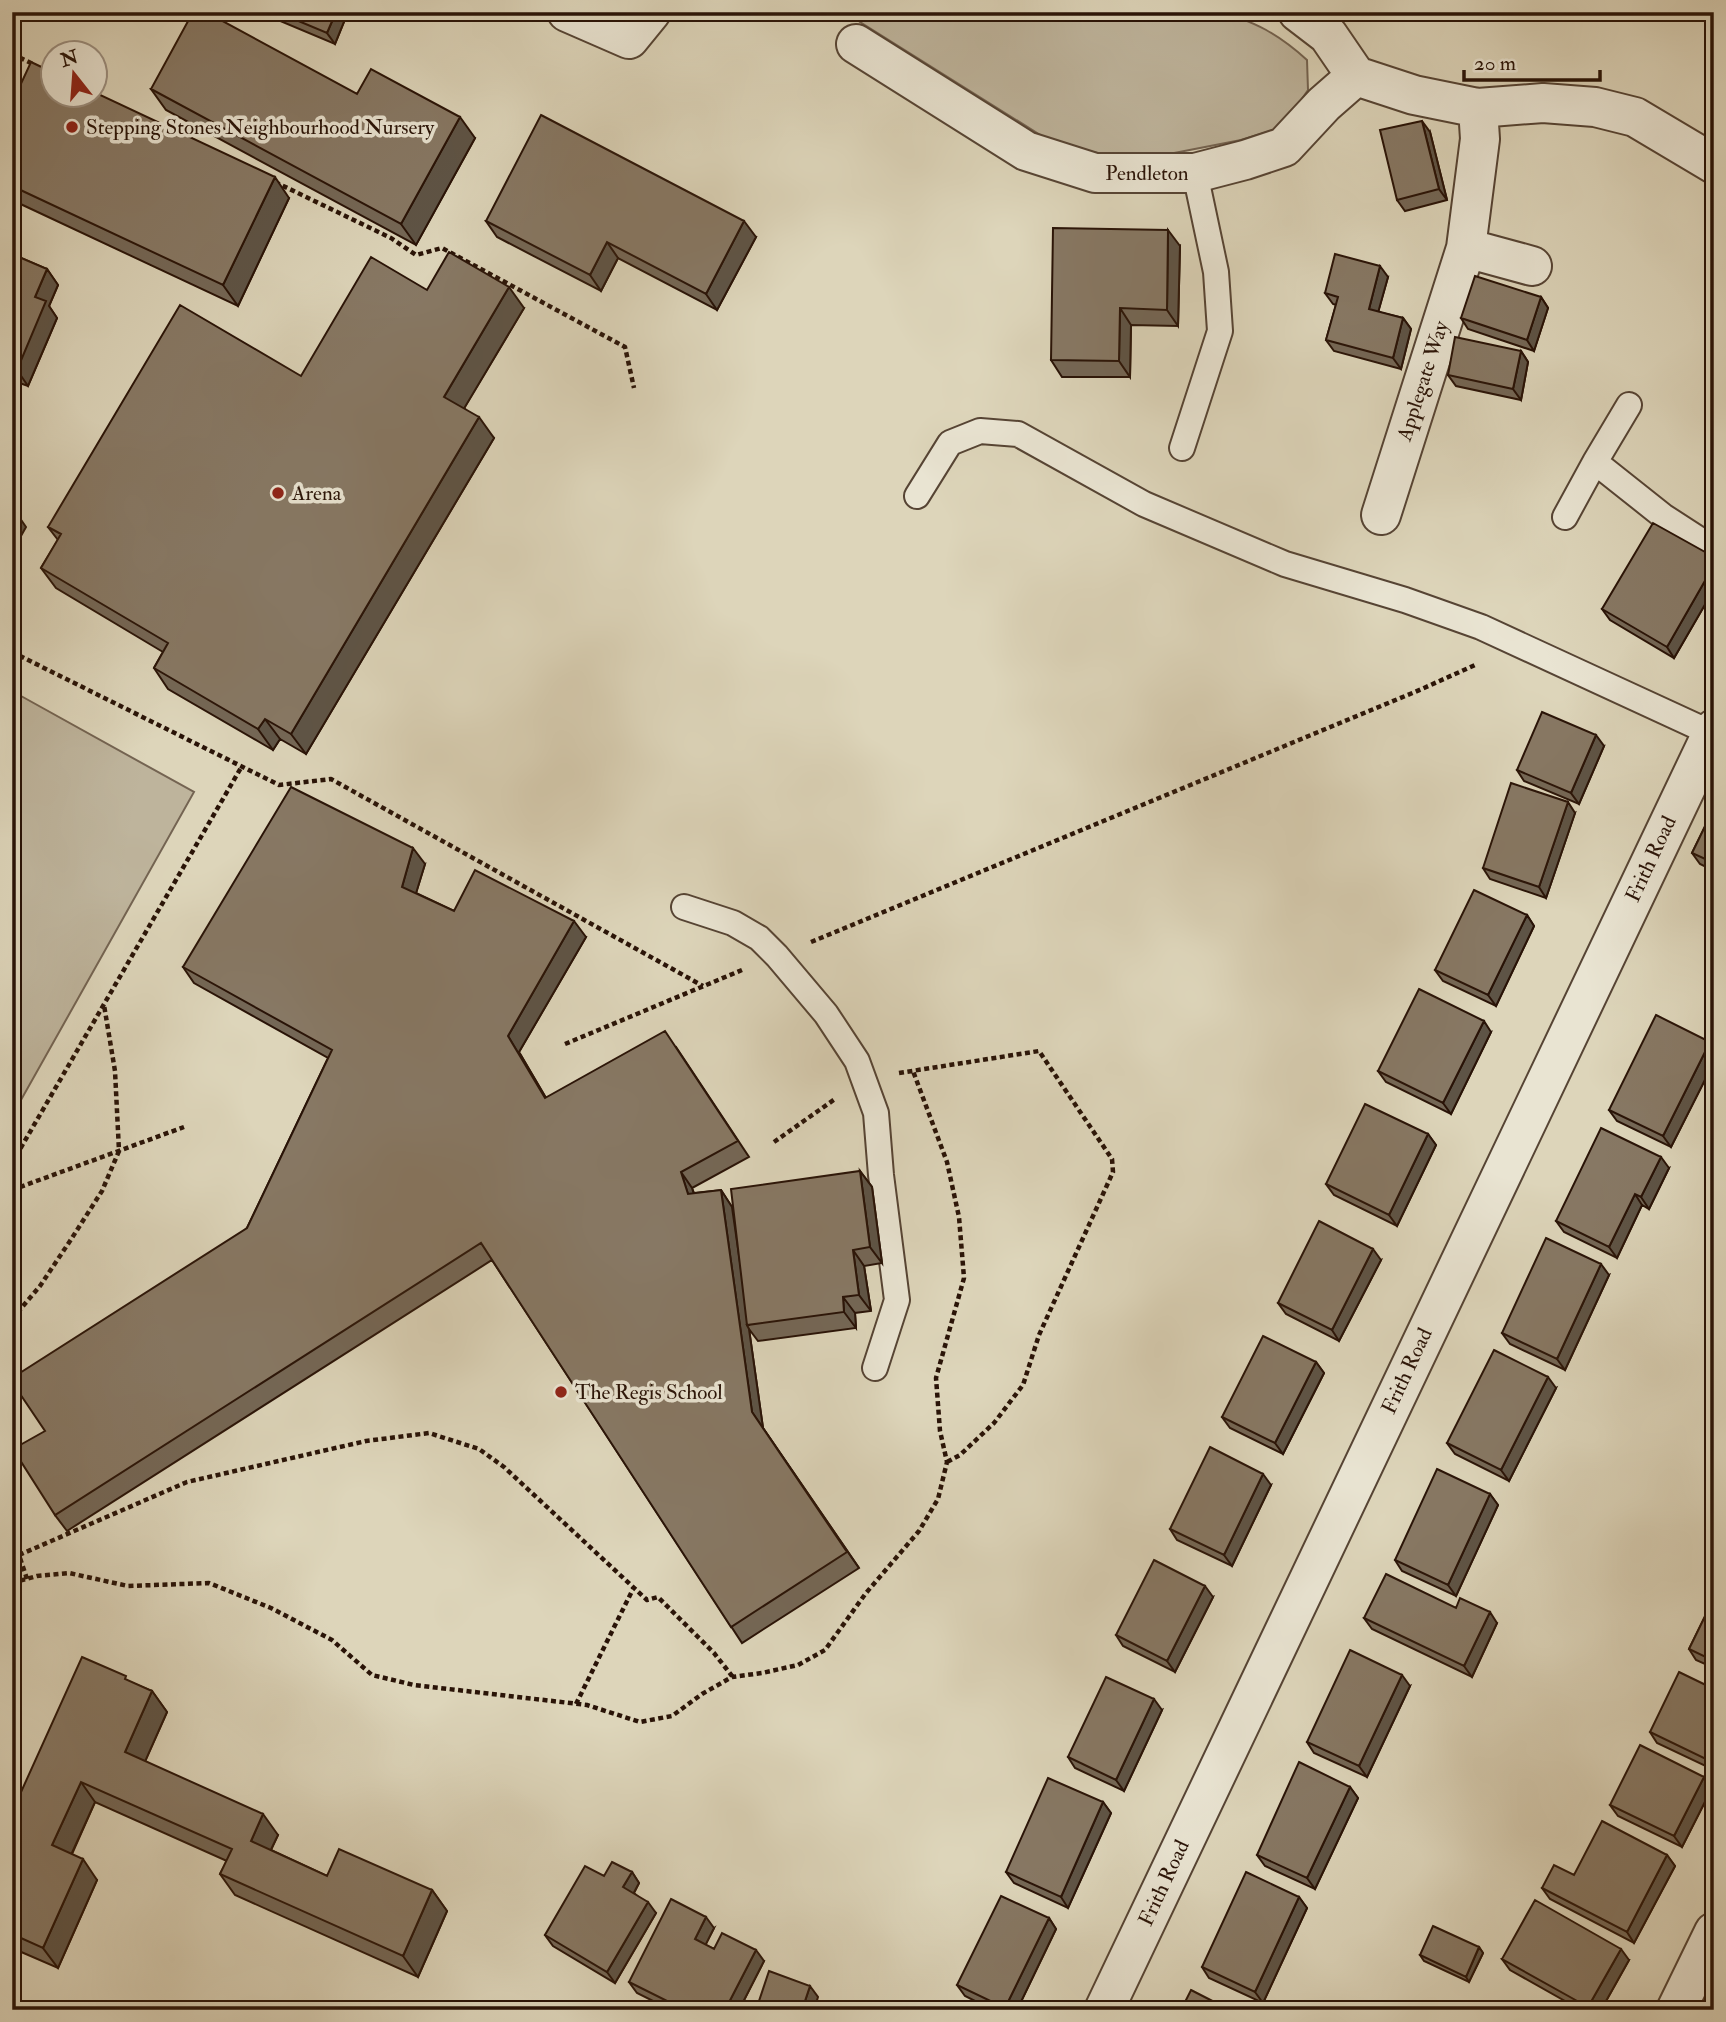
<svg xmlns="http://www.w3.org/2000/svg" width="1726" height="2022" font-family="'IM FELL Double Pica',serif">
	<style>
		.green { fill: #beb49c; stroke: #746452; stroke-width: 2 }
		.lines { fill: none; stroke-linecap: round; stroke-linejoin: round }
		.service-casing { stroke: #564434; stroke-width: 28 }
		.minor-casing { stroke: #564434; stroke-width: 42 }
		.path { stroke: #291307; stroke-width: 4.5; stroke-dasharray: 5 3.5; stroke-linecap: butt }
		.service { stroke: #e9e4d2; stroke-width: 24 }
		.minor { stroke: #e9e4d2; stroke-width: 38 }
		.wall { fill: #746756; stroke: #291307; stroke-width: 2 }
		.shaded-wall { fill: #5e5446; stroke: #291307; stroke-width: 2 }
		.building { fill: #877864; stroke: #291307; stroke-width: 2 }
		.poi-dot { fill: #8f2418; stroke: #e9e4d2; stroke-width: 2.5 }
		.labels { text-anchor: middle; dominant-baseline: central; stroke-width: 7; stroke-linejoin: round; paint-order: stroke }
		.poi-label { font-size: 21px; fill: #291307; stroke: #e9e4d2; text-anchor: start }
		.street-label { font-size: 21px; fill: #291307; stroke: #e9e4d2 }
	</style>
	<rect width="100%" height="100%" fill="#ddd5ba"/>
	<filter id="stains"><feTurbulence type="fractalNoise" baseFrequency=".00286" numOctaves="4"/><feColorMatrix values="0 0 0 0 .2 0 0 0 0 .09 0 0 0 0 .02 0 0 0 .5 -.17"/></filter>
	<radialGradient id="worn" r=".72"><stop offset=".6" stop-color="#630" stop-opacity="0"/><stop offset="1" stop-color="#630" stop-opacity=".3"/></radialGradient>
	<!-- green -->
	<path class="green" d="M867 12H1147C1162 17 1180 21 1195 20 1203 19 1210 16 1217 16 1249 14 1285 40 1307 60L1308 90 1297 106 1274 130 1241 140 1169 154 1115 157 1053 143 860 22Z
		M12 691 194 792 12 1116Z"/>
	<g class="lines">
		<defs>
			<path id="service" d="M1182 448 1220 331 1216 272 1195 173
				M1595 462 1629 405
				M917 496 950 443 980 431 1018 434 1144 504 1285 564 1405 600 1481 627 1711 733
				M1565 517 1595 462 1663 516 1714 549
				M684 907 733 923 759 938 777 956 826 1014 857 1061 876 1113 881 1175 897 1300 875 1368"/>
			<path id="minor" d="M567 12 629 39 651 12
				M1298 12 1328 35 1356 76 1414 95 1478 108 1543 103 1595 107 1635 117 1714 164
				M856 44 1026 151 1095 173H1195L1245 160 1284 147 1324 104 1356 76
				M1466 248 1532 266
				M1381 515 1466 248 1480 139 1478 108
				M1104 2010 1714 729
				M1676 2010 1714 1932"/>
		</defs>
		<!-- service casing -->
		<use href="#service" class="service-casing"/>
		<!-- minor casing -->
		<use href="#minor" class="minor-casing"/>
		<!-- path -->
		<path class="path" d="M12 54 33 64
			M275 182 391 238 416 255 442 248 625 347 634 388
			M12 652 279 785 331 779 703 986
			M811 942 1415 692 1475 665
			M565 1044 742 970
			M899 1073 1039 1051 1112 1159 1113 1172 1039 1335 1023 1385 994 1423 960 1455 947 1462
			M774 1142 835 1099
			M12 1163 242 766
			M12 1190 184 1127
			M12 1319 40 1286 70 1241 102 1191 119 1151 115 1071 104 1005
			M12 1534 27 1579
			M19 1555 187 1482 366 1441 429 1433 479 1449 504 1467 647 1600 658 1597 714 1653 732 1676
			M12 1583 37 1576 69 1573 128 1586 209 1583 271 1608 332 1640 372 1675 414 1685 587 1705 640 1722 672 1716 702 1694 732 1677 762 1673 798 1665 825 1650 866 1593 919 1531 938 1499 947 1462 940 1431 936 1378 964 1278 959 1217 947 1162 913 1071
			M576 1704 634 1587"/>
		<!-- service -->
		<use href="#service" class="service"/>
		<!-- minor -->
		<use href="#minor" class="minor"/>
	</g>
	<!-- wall -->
	<path class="wall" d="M269 12H348L335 44 273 18Z
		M151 89 357 94 475 138 416 245 166 110Z
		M12 103 289 198 238 306 12 200Z
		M1430 132 1447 200 1405 211 1397 200Z
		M486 221 756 237 717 310 618 258 601 291 497 237Z
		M1180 246 1178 326 1131 325 1130 377H1062L1051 360Z
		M12 254 47 269 58 285 49 306 57 318 28 386 14 381 12 385Z
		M1388 277 1378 312 1403 318 1411 329 1401 369 1334 351 1326 340 1336 305 1333 304 1325 293Z
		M427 290 524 308 464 408 494 438 306 754 280 739 273 750 168 689 154 668 163 652 56 588 41 568 58 540 48 527 301 376Z
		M1541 297 1548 308 1534 351 1468 329 1461 318Z
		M1521 351 1528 362 1521 400 1456 386 1448 375Z
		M1714 557V589L1674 658 1610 620 1602 609Z
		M1604 746 1579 804 1524 781 1517 770Z
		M1714 808V871L1700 864 1692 853Z
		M1575 813 1546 898 1490 879 1483 868Z
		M425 864 416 893 454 911 586 937 519 1052 546 1098 676 1047 749 1157 692 1188 694 1193 721 1190 732 1207 737 1239 860 1171 872 1187 882 1263 864 1266 871 1311 855 1313 856 1328 758 1341 749 1329 763 1428 859 1568 742 1643 492 1260 67 1531 55 1515 45 1431 247 1228 328 1058 194 983 183 967Z
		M1527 915 1534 926 1496 1006 1443 981 1435 970Z
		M1491 1032 1451 1114 1386 1082 1378 1071Z
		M1710 1042 1714 1047V1062L1671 1147 1617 1121 1609 1110Z
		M1428 1134 1436 1145 1397 1226 1334 1195 1326 1184Z
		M1669 1168 1649 1209 1642 1205 1617 1258 1564 1232 1556 1221Z
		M1381 1260 1339 1341 1286 1314 1278 1303Z
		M1609 1275 1565 1370 1510 1344 1502 1333Z
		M1316 1362 1324 1373 1283 1454 1230 1428 1222 1417Z
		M1556 1388 1509 1481 1455 1454 1447 1443Z
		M1271 1485 1232 1566 1177 1540 1170 1529Z
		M1490 1494 1498 1505 1456 1596 1402 1571 1395 1560Z
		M1213 1597 1175 1672 1123 1646 1116 1635Z
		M1714 1598V1668L1696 1660 1689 1649Z
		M1456 1608 1497 1623 1472 1677 1372 1629 1364 1618Z
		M130 1682 152 1691 167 1712 145 1761 278 1835 271 1850 327 1876 432 1890 447 1911 418 1977 235 1895 220 1874 227 1861 95 1802 72 1854 97 1880 58 1968 12 1948V1812Z
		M1410 1686 1367 1777 1314 1753 1307 1742Z
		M1714 1689V1770L1657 1743 1650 1732Z
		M1162 1710 1124 1791 1075 1768 1068 1757Z
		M1704 1777 1712 1788 1682 1847 1618 1816 1610 1805Z
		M1350 1787 1358 1798 1315 1889 1265 1866 1257 1855Z
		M1103 1802 1111 1813 1068 1908 1014 1883 1006 1872Z
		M1667 1855 1675 1866 1634 1943 1550 1899 1542 1888 1574 1875Z
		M632 1872 639 1883 634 1893 656 1913 615 1983 553 1946 545 1935 604 1876Z
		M1299 1897 1307 1908 1263 2003 1209 1978 1202 1967Z
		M1049 1918 1056 1929 1017 2010H993L965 1996 957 1985Z
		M714 1928 705 1945 714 1949 764 1961 739 2010H671L637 1993 629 1982Z
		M1479 1947 1483 1953 1469 1982 1424 1961 1420 1955Z
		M1502 1959 1629 1960 1601 2010H1581L1510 1970Z"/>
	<!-- shaded-wall -->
	<path class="shaded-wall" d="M336 12H348L335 44 327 33Z
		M460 117 475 138 416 245 401 224Z
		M1422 121 1430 132 1447 200 1439 189Z
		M275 177 289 198 238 306 223 285Z
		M744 221 756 237 717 310 706 294Z
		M1168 230 1180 246 1178 326 1167 310Z
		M607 242 618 258 601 291 590 275Z
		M1380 266 1388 277 1376 320 1369 309Z
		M47 269 58 285 49 306 57 318 28 386 17 370 35 297Z
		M509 287 524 308 459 417 444 397Z
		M1541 297 1548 308 1534 351 1527 340Z
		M1120 308 1131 325 1130 377 1119 361Z
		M1403 318 1411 329 1401 369 1393 358Z
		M1521 351 1528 362 1521 400 1513 389Z
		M479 417 494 438 306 754 291 734Z
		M15 511 26 527 12 552V516Z
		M1714 565V589L1674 658 1667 647Z
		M265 719 280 739 273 750 258 729Z
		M1596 735 1604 746 1579 804 1571 793Z
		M1568 802 1575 813 1546 898 1539 887Z
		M413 848 425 864 413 903 402 887Z
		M1527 915 1534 926 1496 1006 1488 995Z
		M574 921 586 937 519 1052 556 1115 545 1098 508 1036Z
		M1484 1021 1491 1032 1451 1114 1443 1103Z
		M1710 1042 1714 1047V1062L1671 1147 1663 1136Z
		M1428 1134 1436 1145 1397 1226 1389 1215Z
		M1661 1157 1669 1168 1649 1209 1641 1197Z
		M860 1171 872 1187 882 1263 870 1247Z
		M681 1172 692 1188 699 1210 688 1194Z
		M721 1190 732 1207 749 1325H747L749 1329 763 1428 859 1568 752 1412Z
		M1635 1194 1642 1205 1617 1258 1609 1247Z
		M1373 1249 1381 1260 1339 1341 1332 1330Z
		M853 1250 864 1266 871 1311 859 1295Z
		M1601 1264 1609 1275 1565 1370 1557 1359Z
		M843 1297 855 1313 856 1328 844 1312Z
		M1316 1362 1324 1373 1283 1454 1275 1443Z
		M1548 1377 1556 1388 1509 1481 1501 1470Z
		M1263 1474 1271 1485 1232 1566 1224 1555Z
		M1490 1494 1498 1505 1456 1596 1448 1585Z
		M1205 1586 1213 1597 1175 1672 1167 1661Z
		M1490 1612 1497 1623 1472 1677 1464 1666Z
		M1402 1675 1410 1686 1367 1777 1359 1766Z
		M152 1691 167 1712 140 1773 125 1752Z
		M1154 1699 1162 1710 1124 1791 1116 1780Z
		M1714 1754V1767L1710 1761Z
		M1704 1777 1712 1788 1682 1847 1674 1836Z
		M81 1782 95 1802 66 1866 52 1845Z
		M1350 1787 1358 1798 1315 1889 1307 1878Z
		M1103 1802 1111 1813 1068 1908 1061 1897Z
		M263 1814 278 1835 265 1862 251 1841Z
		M1667 1855 1675 1866 1634 1943 1627 1932Z
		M83 1859 97 1880 58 1968 43 1948Z
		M632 1872 639 1883 631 1898 623 1887Z
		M432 1890 447 1911 418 1977 403 1956Z
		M1299 1897 1307 1908 1263 2003 1255 1992Z
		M648 1902 656 1913 615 1983 607 1972Z
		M706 1917 714 1928 703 1950 695 1939Z
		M1049 1918 1056 1929 1017 2010H1006L1005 2008Z
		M1479 1947 1483 1953 1469 1982 1466 1977Z
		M1621 1949 1629 1960 1601 2010H1590L1588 2007Z
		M756 1950 764 1961 739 2010H725Z
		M810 1986 818 1997 814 2010H802Z"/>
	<!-- building -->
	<path class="building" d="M193 12H206L357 94 371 69 460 117 401 224 151 89Z
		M277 12H336L327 33Z
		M31 62 52 72V94H94V92L275 177 223 285 12 186V103Z
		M541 115 744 221 706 294 607 242 590 275 486 221Z
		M1422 121 1439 189 1397 200 1380 130Z
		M1053 228 1168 230 1167 310 1120 308 1119 361 1051 360Z
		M449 252 509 287 444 397 479 417 291 734 265 719 258 729 154 668 168 643 41 568 61 534 48 527 180 305 301 376 371 257 427 290Z
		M12 254 47 269 35 297 46 301 17 370 12 368Z
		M1335 254 1380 266 1369 309 1403 318 1393 358 1326 340 1338 297 1325 293Z
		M1475 276 1541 297 1527 340 1461 318Z
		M1455 337 1521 351 1513 389 1448 375Z
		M1653 523 1714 557V565L1667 647 1602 609Z
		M1542 712 1596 735 1571 793 1517 770Z
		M1511 783 1568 802 1539 887 1483 868Z
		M291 787 413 848 402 887 454 911 475 870 574 921 508 1036 545 1098 665 1031 738 1141 681 1172 688 1194 721 1190 752 1412 847 1552 731 1627 481 1243 55 1515 13 1449 45 1431 12 1382V1378L247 1228 332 1050 183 967Z
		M1714 808V863L1692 853Z
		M1474 890 1527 915 1488 995 1435 970Z
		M1419 989 1484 1021 1443 1103 1378 1071Z
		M1656 1015 1710 1042 1663 1136 1609 1110Z
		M1365 1104 1428 1134 1389 1215 1326 1184Z
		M1601 1128 1661 1157 1641 1197 1635 1194 1609 1247 1556 1221Z
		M860 1171 870 1247 853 1250 859 1295 843 1297 844 1312 747 1325 731 1189Z
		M1319 1221 1373 1249 1332 1330 1278 1303Z
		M1546 1238 1601 1264 1557 1359 1502 1333Z
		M1263 1336 1316 1362 1275 1443 1222 1417Z
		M1494 1350 1548 1377 1501 1470 1447 1443Z
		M1210 1447 1263 1474 1224 1555 1170 1529Z
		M1437 1469 1490 1494 1448 1585 1395 1560Z
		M1154 1560 1205 1586 1167 1661 1116 1635Z
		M1386 1574 1456 1608 1460 1598 1490 1612 1464 1666 1364 1618Z
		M1714 1598V1661L1689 1649Z
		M1350 1650 1402 1675 1359 1766 1307 1742Z
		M82 1657 126 1676 125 1679 152 1691 125 1752 263 1814 251 1841 327 1876 339 1849 432 1890 403 1956 220 1874 232 1849 81 1782 52 1845 83 1859 43 1948 12 1934V1812Z
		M1679 1672 1714 1689V1754L1710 1761 1650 1732Z
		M1106 1677 1154 1699 1116 1780 1068 1757Z
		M1640 1745 1704 1777 1674 1836 1610 1805Z
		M1299 1762 1350 1787 1307 1878 1257 1855Z
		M1048 1778 1103 1802 1061 1897 1006 1872Z
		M1602 1821 1667 1855 1627 1932 1542 1888 1554 1865 1574 1875Z
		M612 1862 632 1872 623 1887 648 1902 607 1972 545 1935 585 1866 604 1876Z
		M1246 1872 1299 1897 1255 1992 1202 1967Z
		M1001 1896 1049 1918 1005 2008 957 1985Z
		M671 1899 706 1917 695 1939 714 1949 722 1933 756 1950 725 2010H685L629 1982Z
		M1535 1900 1621 1949 1588 2007 1502 1959Z
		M1433 1926 1479 1947 1466 1977 1420 1955Z
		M769 1971 810 1986 802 2010H756Z
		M1191 1990 1230 2010H1181Z
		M1512 2006 1519 2010H1510Z"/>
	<!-- markers -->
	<g class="poi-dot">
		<circle cx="72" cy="127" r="7"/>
		<circle cx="278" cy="493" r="7"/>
		<circle cx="561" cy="1392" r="7"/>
	</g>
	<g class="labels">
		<!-- poi labels -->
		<g class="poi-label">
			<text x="86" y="127">Stepping Stones Neighbourhood Nursery</text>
			<text x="292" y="493">Arena</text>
			<text x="575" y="1392">The Regis School</text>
		</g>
		<!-- street labels -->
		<g class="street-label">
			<text x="1147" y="173">Pendleton</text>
			<text transform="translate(1423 381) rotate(-72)">Applegate Way</text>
			<text transform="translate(1651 859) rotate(-65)">Frith Road</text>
			<text transform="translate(1407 1371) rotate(-65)">Frith Road</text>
			<text transform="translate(1164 1883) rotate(-65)">Frith Road</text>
		</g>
	</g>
	<!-- margin -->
	<rect width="1726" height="2022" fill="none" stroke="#ddd5ba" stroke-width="42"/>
	<rect x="14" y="14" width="1698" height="1994" fill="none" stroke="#291307" stroke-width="3.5"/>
	<rect x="21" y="21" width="1684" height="1980" fill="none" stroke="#291307" stroke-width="2"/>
	<!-- north arrow -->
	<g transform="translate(74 74) rotate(343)"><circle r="33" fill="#e9e4d2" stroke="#9c9081" stroke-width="2"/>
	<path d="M0-5L12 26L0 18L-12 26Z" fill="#8f2418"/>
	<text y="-10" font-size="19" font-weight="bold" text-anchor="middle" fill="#291307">N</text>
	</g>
	<!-- scale -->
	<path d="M1464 70v10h136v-10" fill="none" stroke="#291307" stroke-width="3.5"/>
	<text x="1474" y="70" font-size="21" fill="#291307" stroke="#e9e4d2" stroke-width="5" paint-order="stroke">20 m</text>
	<rect width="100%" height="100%" filter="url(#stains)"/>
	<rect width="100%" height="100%" fill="url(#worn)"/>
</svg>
